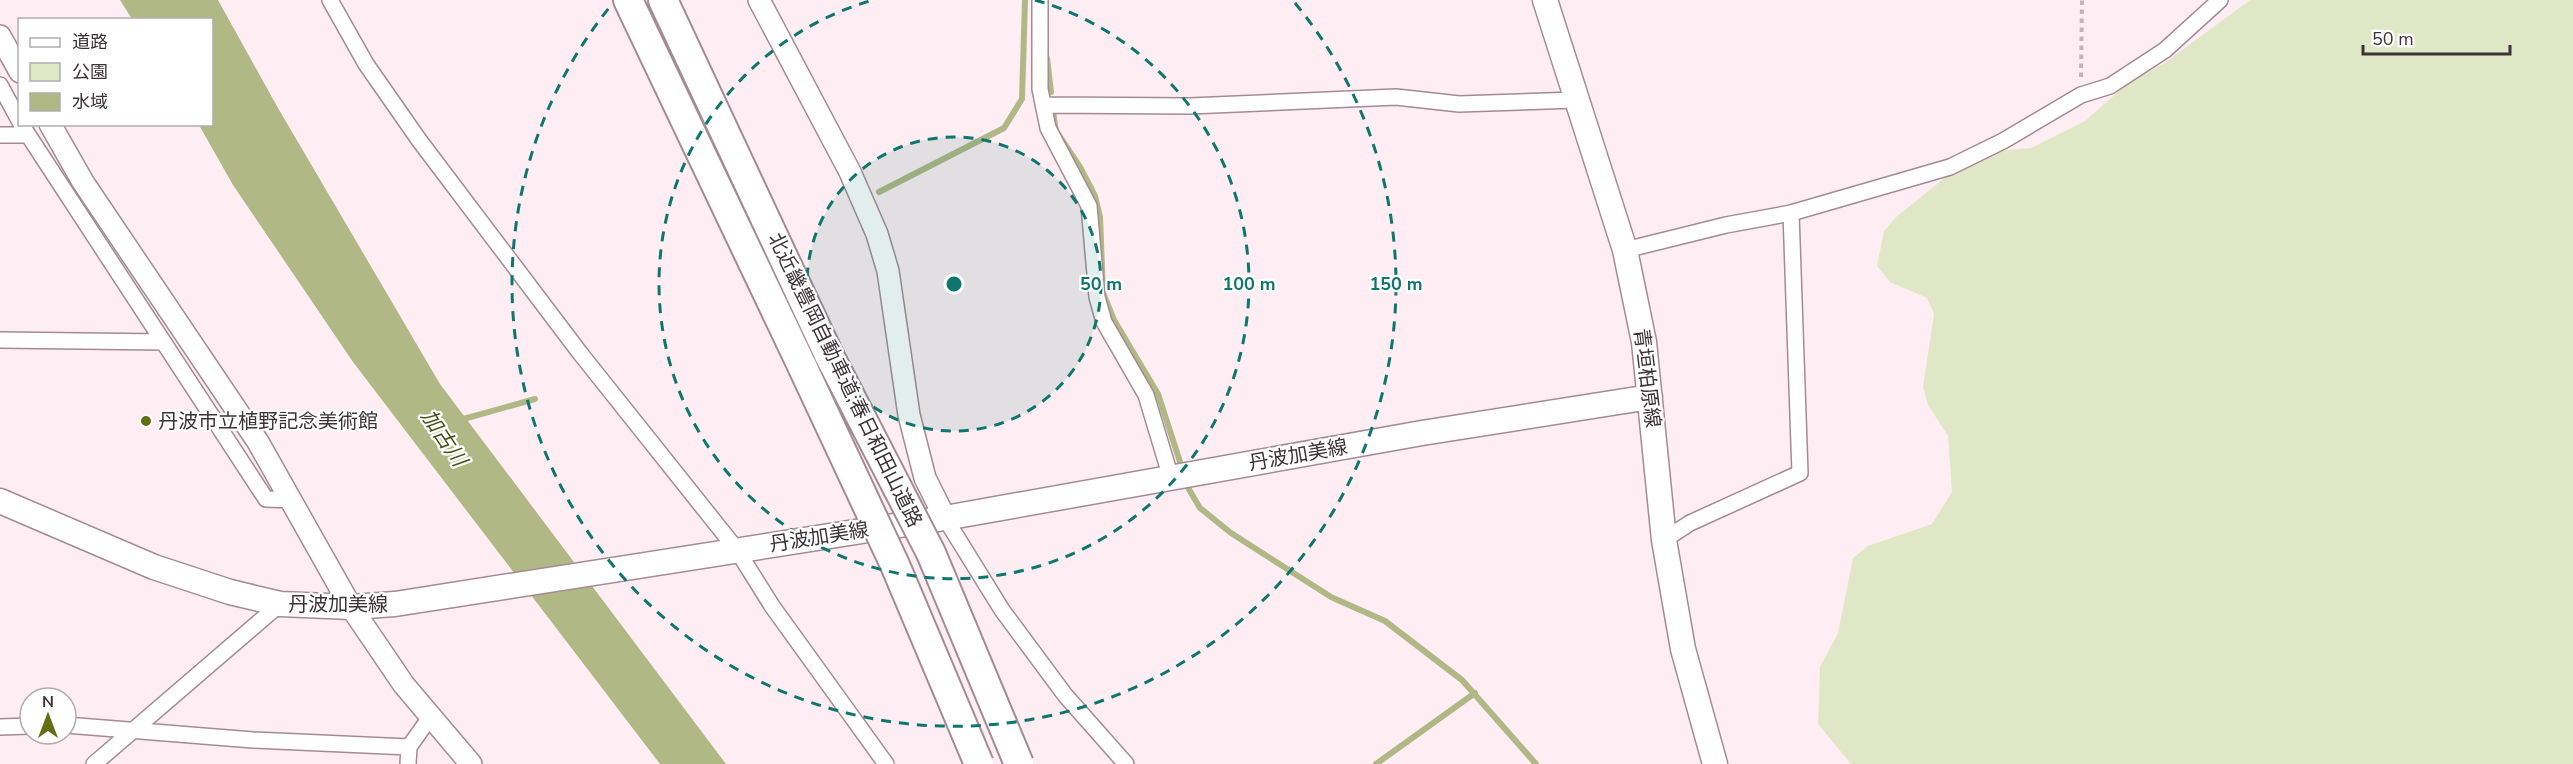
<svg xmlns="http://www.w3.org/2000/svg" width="2573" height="764" font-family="'Nunito Sans','Noto Sans JP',sans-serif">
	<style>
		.green { fill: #e0e7c6 }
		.water { fill: #b0b886 }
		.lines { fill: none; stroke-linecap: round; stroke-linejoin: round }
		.stream { stroke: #b0b886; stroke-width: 6 }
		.street-casing { stroke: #a48b93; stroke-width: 18 }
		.secondary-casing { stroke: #a48b93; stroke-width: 24 }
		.primary-casing { stroke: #a48b93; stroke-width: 27 }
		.highway-casing { stroke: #a48b93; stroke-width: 32 }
		.path { stroke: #c2b4b8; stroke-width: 4; stroke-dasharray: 4.5 4.5; stroke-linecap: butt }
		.street { stroke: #fff; stroke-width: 15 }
		.secondary { stroke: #fff; stroke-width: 21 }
		.primary { stroke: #fff; stroke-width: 24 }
		.highway { stroke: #fff; stroke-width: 28 }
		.highway-bridge-casing { stroke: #a48b93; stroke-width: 32; stroke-linecap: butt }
		.highway-bridge { stroke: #fff; stroke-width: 28 }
		.ring { fill: none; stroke: #0f766e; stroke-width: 3; stroke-dasharray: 10 8 }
		.poi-dot { fill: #636d14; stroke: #fff; stroke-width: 2 }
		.labels { text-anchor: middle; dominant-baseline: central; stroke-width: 4.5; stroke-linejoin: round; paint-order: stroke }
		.street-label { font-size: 20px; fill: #3d3236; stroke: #fff }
		.poi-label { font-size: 20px; fill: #3d3236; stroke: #fff; text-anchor: start }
		.water-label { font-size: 21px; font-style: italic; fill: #4a5118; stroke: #fff }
		.centre { fill: #0f766e; stroke: #fff; stroke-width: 3 }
		.ring-label { font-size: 18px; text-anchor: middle; font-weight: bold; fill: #0f766e; stroke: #fff; stroke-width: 4.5; stroke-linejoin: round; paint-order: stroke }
	</style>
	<rect width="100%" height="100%" fill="#feeef3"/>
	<!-- green -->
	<path class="green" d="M2250 0H2573V764H1851L1818 724 1820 667 1838 633 1853 558 1868 546 1932 524 1952 492 1948 436 1928 405 1923 387 1934 314 1927 298 1890 282 1877 266 1884 231 1896 217 1976 153 2031 148 2085 121 2128 83 2163 64Z"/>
	<!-- water -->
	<path class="water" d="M120 0H218L278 108 440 384 726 764H660L353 362 233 185 199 125 212 124V20L132 19Z"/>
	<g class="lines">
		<!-- stream -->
		<path class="stream" d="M1047 58 1051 92
			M1053 112 1056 131 1080 167 1095 196 1100 217 1103 293 1114 320 1158 394 1181 465
			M879 192 1004 128 1022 99 1025 0
			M460 420 535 399
			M1187 486 1200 508 1231 533 1331 597 1385 621 1462 680 1536 764
			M1376 764 1475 693"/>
		<defs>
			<path id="street" d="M330 0 366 64 419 140 580 353 737 550 772 606 886 764
				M1040 0V89L1048 128 1089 206 1097 297 1104 322 1146 395 1171 478
				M0 85 20 122
				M1043 105 1190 106 1396 97 1459 104 1576 100
				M21 124 266 499 293 500
				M0 135H26
				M1625 250 1726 225 1791 213 1950 167 2003 141 2081 95 2110 86 2165 50 2220 0
				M0 340 163 342
				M945 518 1002 610 1065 695 1126 764
				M1664 540 1690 523 1800 473 1791 213
				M66 725 253 740 409 747
				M0 727 30 726
				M94 764 280 604
				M408 764 409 747 431 716"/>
			<path id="secondary" d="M759 0 850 172 877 234 888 271 909 415 925 478 945 518
				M0 36 20 72
				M50 124 83 182 258 442 351 607 404 685 471 764"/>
			<path id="primary" d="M1545 0 1625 250 1644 342 1664 540 1683 649 1715 764
				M0 501 154 567 230 592 280 604 351 607 395 604 945 518 1422 433 1650 397"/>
			<path id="highway" d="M628 0 803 368
				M663 0 829 355"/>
		</defs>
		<!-- street casing -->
		<use href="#street" class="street-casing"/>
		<!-- secondary casing -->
		<use href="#secondary" class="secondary-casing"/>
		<!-- primary casing -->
		<use href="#primary" class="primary-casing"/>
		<!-- highway casing -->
		<use href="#highway" class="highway-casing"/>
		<!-- path -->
		<path class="path" d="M2081 77 2082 0"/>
		<!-- street -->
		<use href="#street" class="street"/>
		<!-- secondary -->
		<use href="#secondary" class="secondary"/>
		<!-- primary -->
		<use href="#primary" class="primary"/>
		<!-- highway -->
		<use href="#highway" class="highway"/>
		<defs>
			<path id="highway-bridge" d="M829 355 931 553 1019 764
				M803 368 895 565 979 764"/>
		</defs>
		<!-- highway-bridge casing -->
		<use href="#highway-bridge" class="highway-bridge-casing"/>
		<!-- highway-bridge -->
		<use href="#highway-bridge" class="highway-bridge"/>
	</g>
	<!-- distance rings -->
	<circle cx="954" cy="284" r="147" fill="#0f766e" fill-opacity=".12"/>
	<g class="ring">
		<circle cx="954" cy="284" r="147"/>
		<path d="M1035 0A295 295 0 1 1 873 0"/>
		<path d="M1295 3A442 442 0 1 1 613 3"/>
	</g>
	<!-- markers -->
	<circle class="poi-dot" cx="146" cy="421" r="6"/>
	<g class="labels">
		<!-- street labels -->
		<g class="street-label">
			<text transform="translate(1647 378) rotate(83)">青垣柏原線</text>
			<text transform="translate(845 380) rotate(64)">北近畿豊岡自動車道;春日和田山道路</text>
			<text transform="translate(1298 455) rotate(-10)">丹波加美線</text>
			<text transform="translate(819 537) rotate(-9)">丹波加美線</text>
			<text x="338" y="604">丹波加美線</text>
		</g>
		<!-- poi labels -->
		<g class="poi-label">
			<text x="158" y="421">丹波市立植野記念美術館</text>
		</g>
		<!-- water labels -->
		<g class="water-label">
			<text transform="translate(444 438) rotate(56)">加古川</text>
		</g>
	</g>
	<circle cx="954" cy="284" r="9" class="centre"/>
	<g class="ring-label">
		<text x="1101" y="290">50 m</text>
		<text x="1249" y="290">100 m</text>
		<text x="1396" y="290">150 m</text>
	</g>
	<!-- legend -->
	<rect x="18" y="18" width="195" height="108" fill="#ffffff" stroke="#b1adaf" stroke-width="1.5"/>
	<rect x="30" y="38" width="30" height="9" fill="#ffffff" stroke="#b1adaf" stroke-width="1.5"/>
	<text x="72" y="48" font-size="18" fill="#3d3236">道路</text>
	<rect x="30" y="63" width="30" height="18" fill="#e0e7c6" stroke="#b1adaf" stroke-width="1.5"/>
	<text x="72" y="78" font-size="18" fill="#3d3236">公園</text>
	<rect x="30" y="93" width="30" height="18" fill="#b0b886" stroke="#b1adaf" stroke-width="1.5"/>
	<text x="72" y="108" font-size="18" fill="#3d3236">水域</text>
	<!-- north arrow -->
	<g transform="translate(48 716)"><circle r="28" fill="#ffffff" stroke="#b1adaf" stroke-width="1.5"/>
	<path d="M0-4.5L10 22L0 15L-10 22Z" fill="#636d14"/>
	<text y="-9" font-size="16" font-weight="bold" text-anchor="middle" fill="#3d3236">N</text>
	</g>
	<!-- scale -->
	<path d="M2363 45v9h147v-9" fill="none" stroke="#3d3236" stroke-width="3"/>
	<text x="2372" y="45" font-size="18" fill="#3d3236" stroke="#ffffff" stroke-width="4.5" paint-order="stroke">50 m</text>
</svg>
